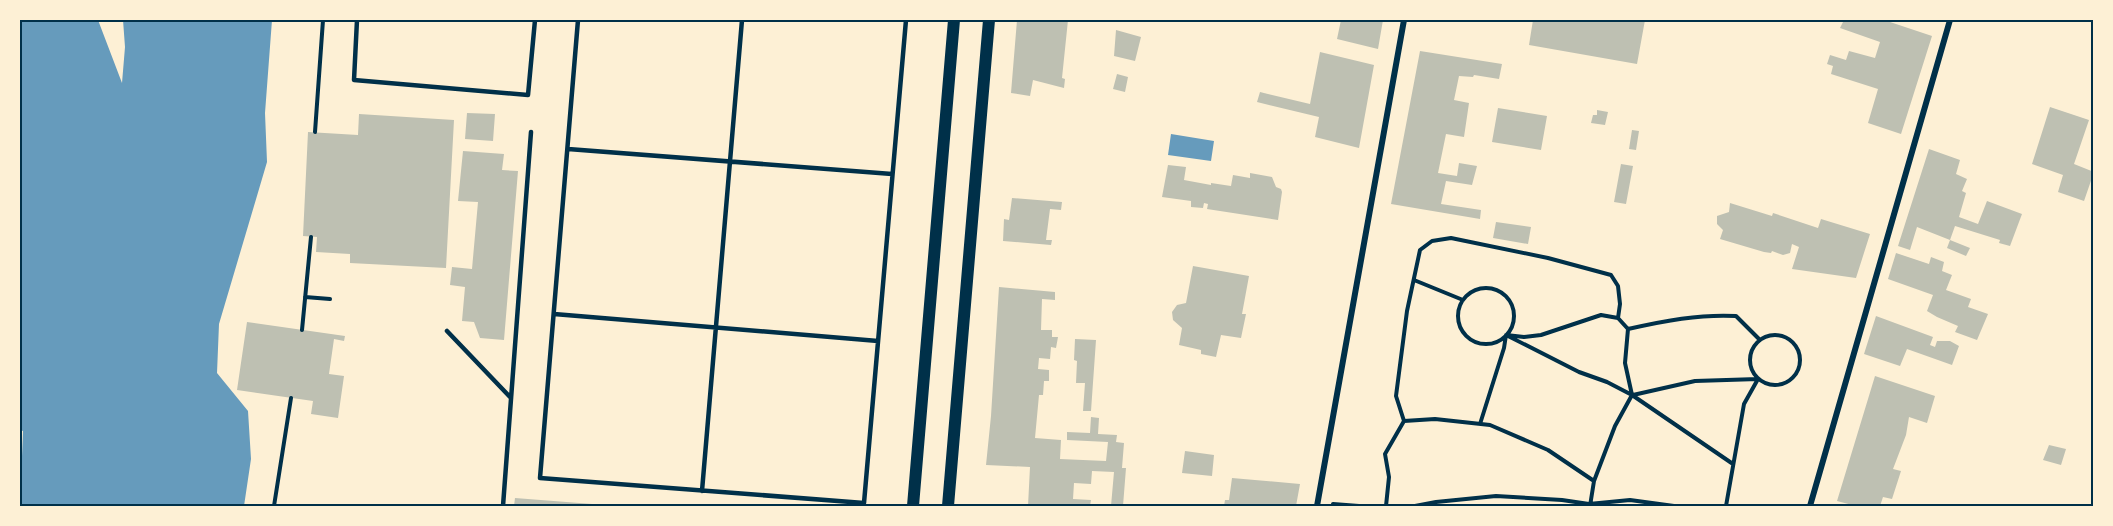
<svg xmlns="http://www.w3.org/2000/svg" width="2113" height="526" font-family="'DejaVu Sans',sans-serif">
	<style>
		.water { fill: #669bbc }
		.building { fill: #bec0b2 }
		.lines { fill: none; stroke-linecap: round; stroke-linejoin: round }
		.path { stroke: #003049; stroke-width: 4 }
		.service { stroke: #003049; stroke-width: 4.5 }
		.minor { stroke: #003049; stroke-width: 6 }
		.secondary { stroke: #003049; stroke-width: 12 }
		.neatline { fill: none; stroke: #003049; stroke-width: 2 }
	</style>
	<rect width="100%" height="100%" fill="#fdf0d5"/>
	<!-- water -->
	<path class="water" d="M20 20H98L122 83 125 47 123 20H272L265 113 267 162 219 324 217 373 248 411 251 459 244 506H20L23 431 20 430Z
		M1171 134 1214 141 1211 161 1168 155Z"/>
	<!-- building -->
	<path class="building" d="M1017 20H1068L1062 78 1065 79 1064 88 1033 80 1030 96 1011 93Z
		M1341 20H1383L1378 49 1337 39Z
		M1533 20H1645L1637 64 1529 45Z
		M1844 20H1884L1932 36 1901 134 1868 123 1878 89 1831 74 1833 66 1827 64 1830 55 1846 60 1849 51 1875 58 1880 42 1840 28Z
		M1116 30 1141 37 1135 61 1114 56Z
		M1420 51 1502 64 1499 79 1474 75 1473 77 1459 76 1454 100 1469 103 1464 137 1446 134 1438 173 1457 176 1459 163 1477 166 1472 185 1446 181 1441 204 1481 210 1480 219 1391 204Z
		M1320 52 1374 65 1359 148 1315 137 1319 117 1257 102 1260 92 1310 104Z
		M1117 74 1128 77 1125 92 1113 89Z
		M2050 107 2089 120 2074 164 2094 172 2084 201 2058 192 2063 175 2032 164Z
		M1498 108 1547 116 1541 150 1492 142Z
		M1597 110 1608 112 1605 125 1591 123 1593 115H1597Z
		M467 113 495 114 493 141 465 139Z
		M359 114 454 120 446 268 350 263V254L316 252 317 237 303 236 308 132 358 135Z
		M1632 130 1639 131 1636 150 1629 149Z
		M1929 149 1960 160 1956 174 1967 179 1962 191 1966 193 1959 217 1978 224 1987 201 2022 214 2010 246 1999 243 2000 240 1955 226 1950 240 1917 227 1910 250 1898 246Z
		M463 151 504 154 502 170 518 171 504 340 480 338 474 322 462 321 465 287 450 285 452 267 472 269 478 202 458 201Z
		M1621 164 1633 166 1626 204 1614 202Z
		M1168 165 1186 167 1184 180 1211 185V183L1231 186 1233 175 1250 178V173L1272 177 1276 187 1281 189 1282 192 1278 220 1207 209 1208 204 1204 203 1203 208 1191 207V201L1162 197Z
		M1012 198 1062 202 1061 210 1050 209 1046 240H1052L1051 245 1003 241 1004 219 1009 220Z
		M1730 203 1772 216 1773 213 1818 228 1821 219 1870 234 1856 278 1792 269 1799 247 1792 244 1790 253 1783 255 1772 251 1771 253 1764 252 1720 239 1723 230 1717 224V216L1729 212Z
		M1496 222 1531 227 1528 244 1493 238Z
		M1950 240 1970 248 1966 256 1947 248Z
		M1896 253 1929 264 1931 257 1944 262 1942 271 1952 275 1946 290 1971 299 1968 307 1988 314 1977 340 1955 332 1958 326 1937 317 1927 311 1933 295 1888 279Z
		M1193 266 1249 276 1242 314H1246L1241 338 1221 335 1216 357 1201 354V350L1179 345 1182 328 1173 320 1172 312 1177 305 1186 303Z
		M999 287 1055 292V300L1042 299 1041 330H1052V337H1058L1056 348 1051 347 1050 359 1039 358 1038 369 1049 370V381H1044L1043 395H1039L1035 438 1061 440 1060 459 1106 461 1108 442 1067 440V432L1090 433 1091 417 1099 418 1098 434 1117 435 1116 442 1124 443 1122 468H1126L1123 506H1111L1114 472 1092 471 1091 484 1074 483 1073 499 1091 500 1090 506H1028L1030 467 986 465 991 416Z
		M1876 316 1933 337 1930 345 1935 347 1937 341H1950L1959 346 1952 365 1907 349 1900 366 1864 354Z
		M247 322 345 336 344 341 334 339 329 374 344 376 338 418 311 414 313 401 237 390Z
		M1075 339 1096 340 1091 411H1083L1085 383H1076L1077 361 1074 360Z
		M1875 376 1935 396 1927 423 1909 417 1906 435 1893 469 1901 471 1892 499 1883 497 1880 506H1856L1837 501Z
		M2049 445 2066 449 2061 465 2043 460Z
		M1185 451 1214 455 1212 476 1182 473Z
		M1232 478 1300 484 1296 506H1224L1225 500H1229Z
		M515 498 605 505V506H514Z"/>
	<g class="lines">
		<!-- path -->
		<path class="path" d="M315 132 323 20
			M1414 280 1463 300
			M1458 316a28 28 0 1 1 56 0a28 28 0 1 1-56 0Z
			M305 297 330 299
			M1628 329C1664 321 1699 314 1736 316L1760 340
			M302 330 311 237
			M1750 360a25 25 0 1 1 50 0a25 25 0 1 1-50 0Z
			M1508 336 1579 372 1607 382 1632 395 1733 464
			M1633 395 1695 381 1758 379 1744 404 1726 506
			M1404 421 1396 396 1407 311 1420 250 1432 241 1451 238 1548 258 1611 275 1618 286 1620 304 1618 318
			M1480 424 1504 348 1506 335 1524 337 1541 335 1601 315 1618 318 1628 329 1625 363 1632 395 1615 426 1594 481
			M1333 504 1359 506
			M274 506 291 398
			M1386 506 1389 477 1385 454 1404 421 1435 419 1490 425 1548 450 1594 481 1590 506
			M1415 506 1436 502 1496 496 1562 500 1589 504 1630 500 1674 506"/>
		<!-- service -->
		<path class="service" d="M357 20 354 80 528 95 535 20
			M578 20 540 478 864 503 906 20
			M568 149 892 174
			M554 314 878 341
			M447 331 511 398
			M702 491 742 20
			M503 506 531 132"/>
		<!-- minor -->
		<path class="minor" d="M1317 506 1404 20
			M1810 506 1950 20"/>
		<!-- secondary -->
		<path class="secondary" d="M913 506 954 20
			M948 506 989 20"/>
	</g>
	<!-- border -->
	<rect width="2113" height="526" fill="none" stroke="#fdf0d5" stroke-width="42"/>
	<rect x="21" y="21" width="2071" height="484" class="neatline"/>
</svg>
